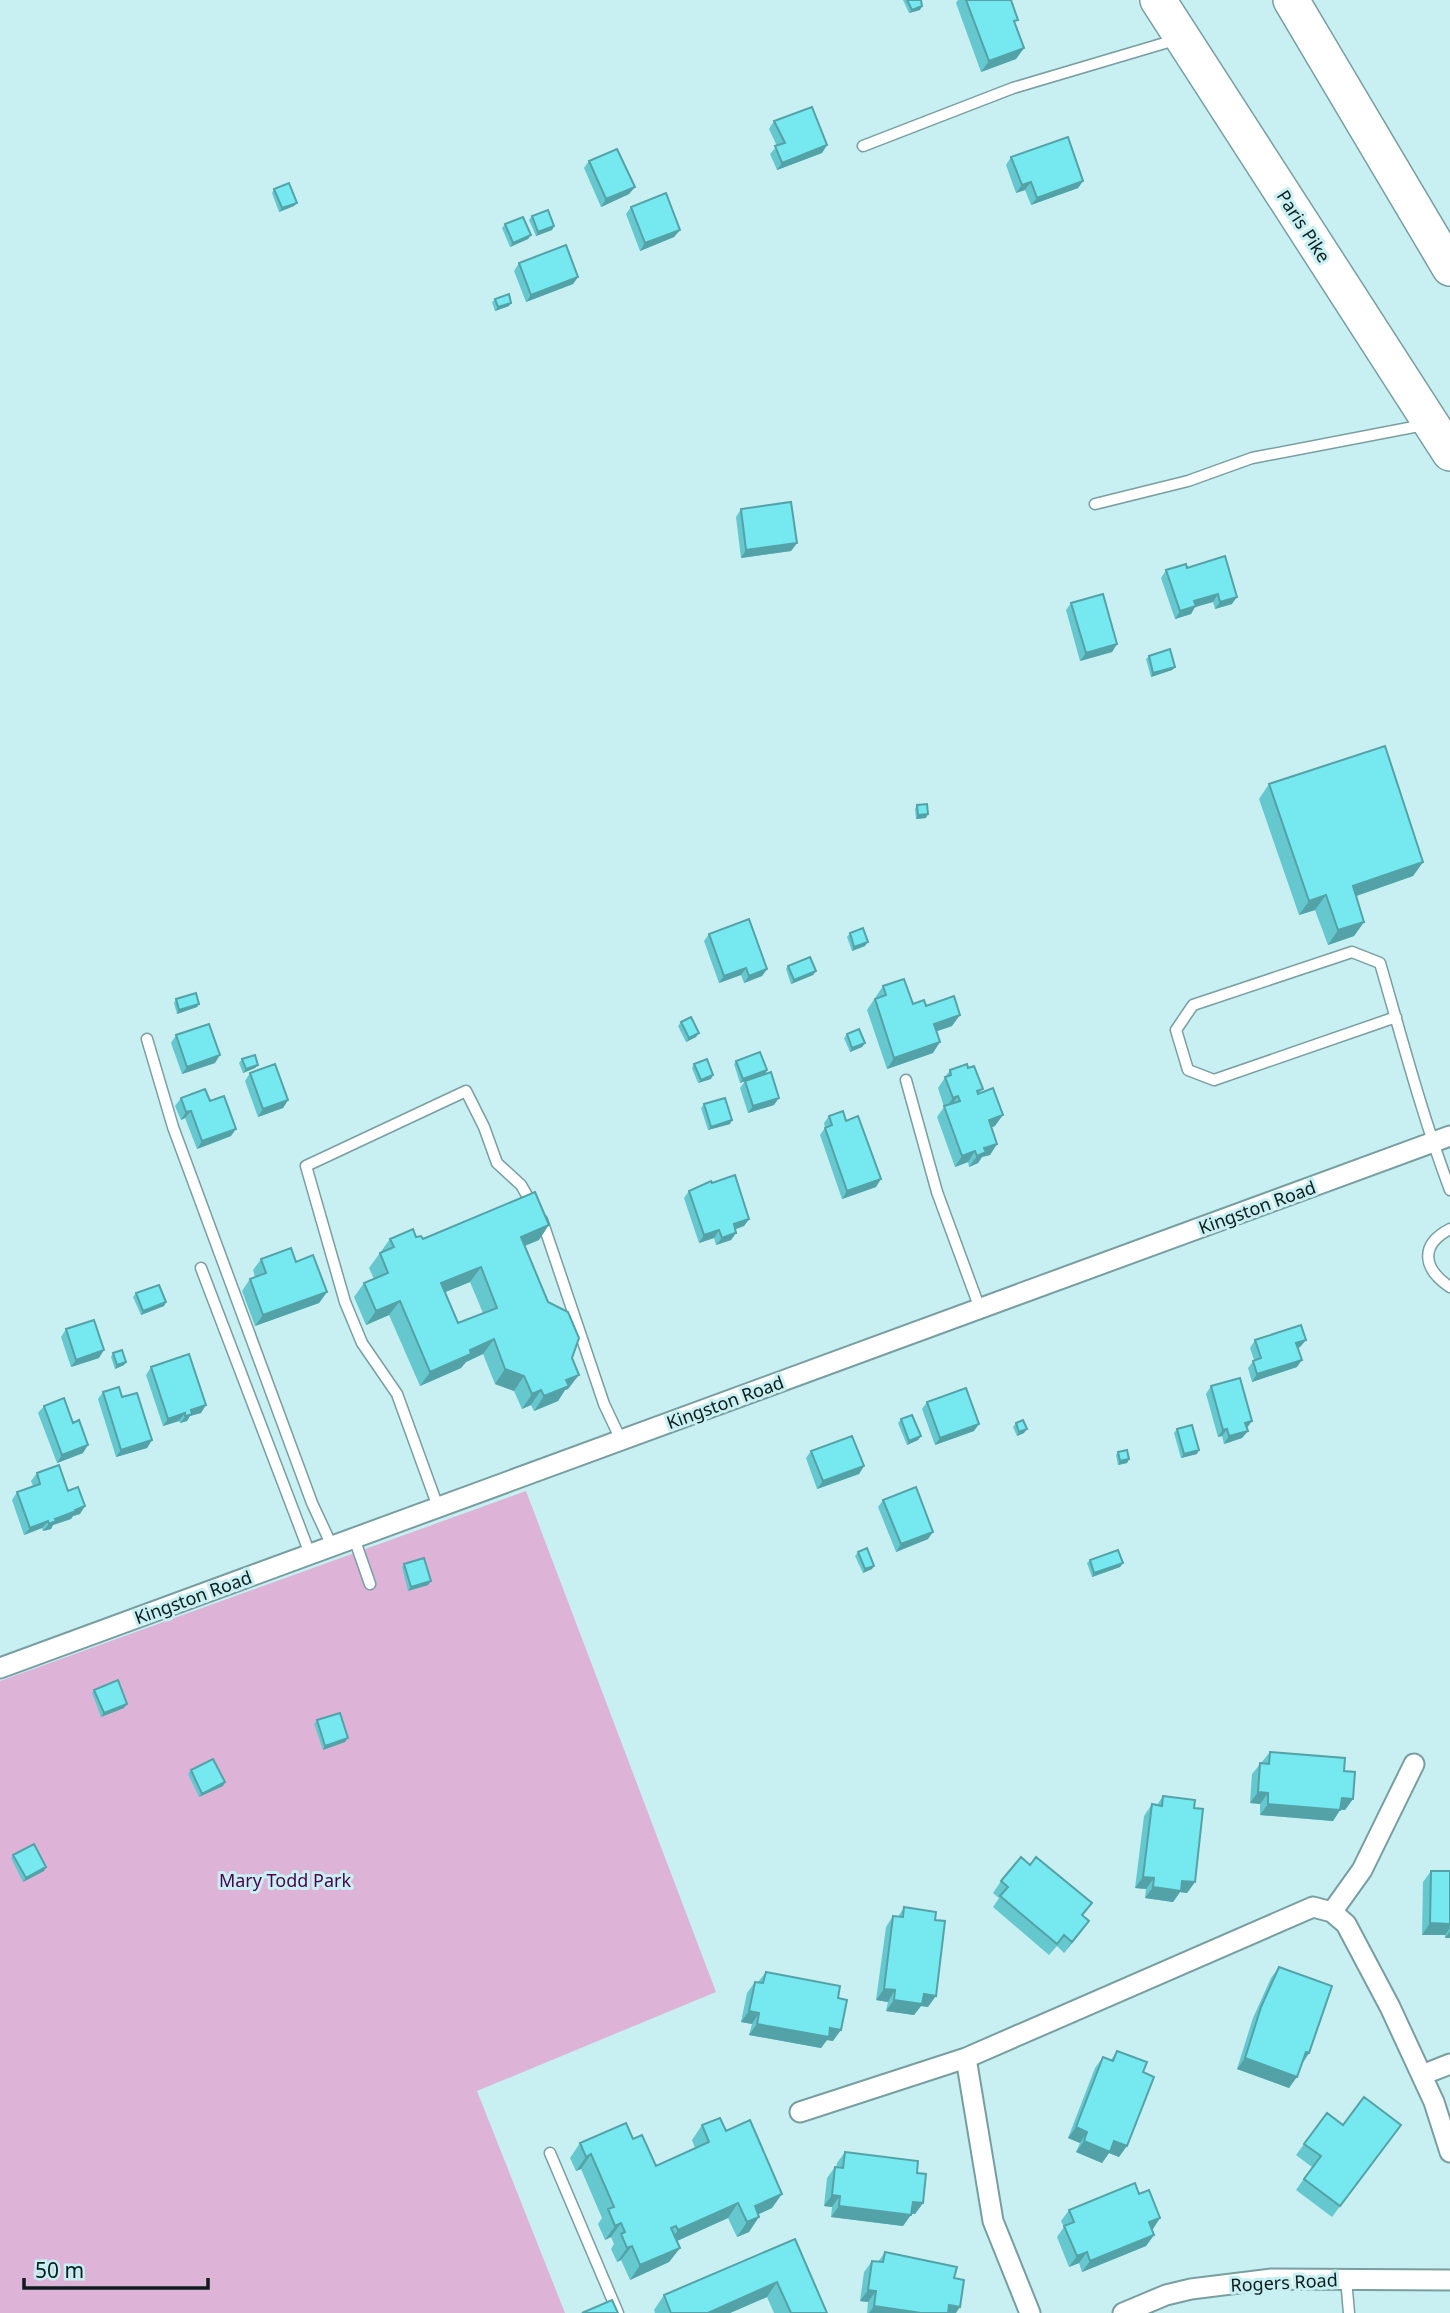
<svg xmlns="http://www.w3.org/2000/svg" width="1450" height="2313" font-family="'Noto Sans',sans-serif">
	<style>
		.green { fill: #ddb3d8 }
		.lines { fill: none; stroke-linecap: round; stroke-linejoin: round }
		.lane-casing { stroke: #789ea0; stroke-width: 13 }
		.street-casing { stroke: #789ea0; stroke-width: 23 }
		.highway-casing { stroke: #789ea0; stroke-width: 38 }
		.lane { stroke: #fff; stroke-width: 10 }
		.street { stroke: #fff; stroke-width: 19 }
		.highway { stroke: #fff; stroke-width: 35 }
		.wall { fill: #65c8ce; fill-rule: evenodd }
		.shaded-wall { fill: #53a2a7 }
		.building { fill: #76e8ef; stroke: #53a2a7; stroke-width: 2; fill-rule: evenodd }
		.labels { text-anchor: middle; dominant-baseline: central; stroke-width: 6; stroke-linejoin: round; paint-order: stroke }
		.street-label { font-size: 18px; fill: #0d1d1e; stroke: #c8f0f2 }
		.park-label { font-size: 18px; fill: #4e004b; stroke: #c8f0f2 }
	</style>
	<rect width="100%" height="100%" fill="#c8f0f2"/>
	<!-- green -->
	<path class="green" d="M526 1491 716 1992 477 2091 565 2313H0V1681Z"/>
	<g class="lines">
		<defs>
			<path id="lane" d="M863 146 1013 88 1175 40
				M1095 504 1188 481 1252 458 1424 425
				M1396 1017 1214 1080 1188 1070 1176 1030 1193 1005 1352 952 1380 963C1402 1039 1422 1115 1450 1190
				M147 1039 173 1127 312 1503 332 1546
				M906 1080 937 1192 980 1309
				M542 1220 604 1404 621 1440
				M1450 1229C1419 1245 1423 1269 1450 1287
				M201 1268 310 1554
				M438 1507 397 1394 362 1343 345 1302 306 1166 466 1091 484 1127 497 1163 521 1185 532 1204
				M354 1538 370 1584
				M550 2153 618 2313
				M1346 2279 1349 2313"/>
			<path id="street" d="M0 1668 1450 1136
				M1332 1912 1362 1870 1414 1764
				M966 2058 993 2221 1030 2313
				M1422 2075 1450 2064
				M800 2112 966 2058 1313 1907 1332 1912 1346 1924 1390 2007 1434 2102 1450 2152
				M1123 2313 1166 2295 1191 2289 1272 2279 1450 2280"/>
			<path id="highway" d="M1158 0 1450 453
				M1291 0 1450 268"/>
		</defs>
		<!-- lane casing -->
		<use href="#lane" class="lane-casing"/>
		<!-- street casing -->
		<use href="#street" class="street-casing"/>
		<!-- highway casing -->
		<use href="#highway" class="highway-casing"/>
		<!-- lane -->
		<use href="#lane" class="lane"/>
		<!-- street -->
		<use href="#street" class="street"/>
		<!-- highway -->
		<use href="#highway" class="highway"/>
	</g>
	<!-- wall -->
	<path class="wall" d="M903 0H921L920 10 909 13Z
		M958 0H1011L1015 24 1024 48 1016 59 981 72 956 3Z
		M774 121 827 145 822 153 777 170 770 154 777 146 769 129Z
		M1011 157 1083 181 1078 188 1031 205 1025 190 1016 193 1006 165Z
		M589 161 635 187 629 194 601 207 584 168Z
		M274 189 294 206 279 212 272 193Z
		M631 207 680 230 674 237 640 251 626 214Z
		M532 216 554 226 552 230 536 236 529 220Z
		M505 224 531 235 528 239 510 247 502 228Z
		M519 263 578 277 573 284 526 302 514 271Z
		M495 299 509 306 495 311 492 302Z
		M741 509 797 543 791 551 741 558 736 517Z
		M1187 568 1232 604 1215 609 1213 602 1195 607 1191 614 1175 619 1161 578 1166 570Z
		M1071 603 1117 644 1112 652 1080 661 1066 610Z
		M1149 656 1175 667 1172 670 1151 677 1146 659Z
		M1269 784 1423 862 1413 876 1356 896 1364 922 1354 936 1328 945 1315 910 1299 915 1259 799Z
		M917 805 926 818 916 819 915 809Z
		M850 933 865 946 852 951 847 937Z
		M709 934 767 969 762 976 744 983 741 975 719 983 704 941Z
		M788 966 816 971 813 975 791 984 786 969Z
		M883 986 913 1004 926 1006 952 1026 937 1031 933 1053 887 1069 867 1010Z
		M176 999 199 1004 197 1007 177 1014 174 1003Z
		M681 1022 696 1037 686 1042 678 1026Z
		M847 1034 865 1043 862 1047 850 1052 844 1038Z
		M176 1035 215 1063 182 1074 171 1043Z
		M242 1059 258 1065 255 1068 243 1073 239 1063Z
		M736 1061 767 1070 765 1074 774 1105 748 1113 740 1088 745 1081 740 1083 734 1064Z
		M694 1064 711 1079 698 1083 692 1068Z
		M968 1068 983 1089 979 1093 995 1126 991 1127 997 1144 990 1155 982 1157 978 1163 969 1167 968 1162 955 1167 937 1117 944 1107 938 1088 950 1070Z
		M250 1073 288 1100 283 1108 258 1117 245 1081Z
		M181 1098 210 1101 231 1136 197 1149 185 1118 181 1120 175 1106Z
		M704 1104 730 1124 708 1130 701 1108Z
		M829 1116 846 1121 876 1187 842 1199 820 1135 825 1128 824 1123Z
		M712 1183 749 1219 744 1226 735 1229 736 1233 731 1240 716 1245 714 1238 699 1243 684 1198 689 1191Z
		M416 1237 423 1239 539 1240 525 1246 548 1302 572 1358 568 1389 565 1390 558 1401 534 1411 531 1405 522 1409 514 1391 495 1384 483 1354 466 1362 461 1368 420 1386 389 1315 366 1325 354 1297 364 1283 374 1279 369 1268 390 1239ZM470 1282 483 1313 458 1323 445 1292Z
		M261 1259 296 1262 327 1292 319 1303 255 1326 242 1291 250 1279 255 1277 253 1270Z
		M136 1293 166 1302 164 1306 141 1315 133 1297Z
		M66 1329 99 1358 71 1367 61 1337Z
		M1255 1340H1306L1300 1347 1298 1348 1297 1367 1252 1382 1248 1368 1254 1360 1250 1348Z
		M113 1353 126 1362 124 1365 115 1369 111 1357Z
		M151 1367 201 1413 190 1416 187 1421 180 1423 179 1421 163 1426 146 1375Z
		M1211 1386 1247 1428 1248 1431 1242 1438 1224 1444 1222 1436 1218 1437 1206 1394Z
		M103 1392 122 1397 152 1440 147 1448 116 1457 98 1399Z
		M927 1402 974 1431 935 1445 922 1409Z
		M44 1406 83 1453 57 1463 38 1413Z
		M901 1419 921 1436 918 1440 907 1445 898 1423Z
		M1016 1423 1024 1433 1017 1436 1013 1427Z
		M1177 1429 1197 1454 1181 1458 1174 1433Z
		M811 1451 864 1466 859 1474 817 1489 806 1458Z
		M1118 1452 1129 1459 1127 1463 1118 1465 1116 1455Z
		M37 1473 68 1491 80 1514 73 1516 71 1519 53 1525 51 1529 43 1531 42 1528 24 1535 12 1500 17 1492 33 1486 31 1481Z
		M883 1500 928 1539 896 1552 878 1507Z
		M858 1552 872 1569 863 1573 855 1556Z
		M1090 1560 1123 1563 1120 1567 1092 1577 1087 1563Z
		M404 1564 428 1585 408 1591 402 1567Z
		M94 1690 124 1708 101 1717 92 1693Z
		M317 1720 345 1742 323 1750 314 1724Z
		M1270 1752 1344 1771 1353 1799 1345 1810H1340L1333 1821 1260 1815V1804L1250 1803 1252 1774Z
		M191 1770 225 1782 223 1786 199 1797 188 1774Z
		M1163 1796 1194 1808 1195 1882 1187 1893 1180 1892 1173 1902 1145 1898 1146 1889 1135 1888 1144 1816 1152 1804 1157 1805Z
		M13 1855 44 1871 23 1882 11 1858Z
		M1431 1871H1450V1938H1445V1935H1422L1423 1882Z
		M1001 1881 1083 1916 1081 1932 1064 1953 1057 1946 1049 1955 993 1907 999 1898 993 1893Z
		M904 1907 935 1920 928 2007 921 2006 914 2015 886 2011 888 2002 876 2000 886 1927 893 1916 898 1917Z
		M1279 1967 1301 2064 1289 2088 1237 2069 1253 2018 1271 1978Z
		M766 1972 838 1998 833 2041 827 2040 821 2048 749 2035 752 2024 741 2022 747 1993 755 1982H758Z
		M1117 2051 1143 2072 1119 2157 1109 2153 1102 2163 1076 2152 1080 2143 1068 2138 1095 2068 1103 2057 1111 2060Z
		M1327 2113 1343 2125H1401L1332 2217 1296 2190 1312 2167 1296 2155Z
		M702 2125 726 2131 772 2208 758 2214 749 2232 737 2237 728 2218 677 2241 680 2248 669 2262 630 2280 621 2260 617 2262 611 2249 614 2244 611 2237 605 2240 598 2224 602 2218 581 2169 576 2171 570 2158 580 2143 633 2139 656 2166 695 2148 692 2140Z
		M845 2152 917 2173 923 2203 915 2214H911L903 2226 831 2217 832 2207 824 2206 827 2178 835 2167 836 2168 837 2163Z
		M1139 2194 1160 2218 1152 2229 1154 2235 1146 2246 1082 2272 1079 2263 1069 2267 1057 2237 1064 2227 1061 2221 1069 2210Z
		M795 2239 827 2313H774L767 2297 730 2313H655L654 2310 664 2295Z
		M885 2252 954 2278 956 2313H867L868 2302 860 2301 864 2272 872 2261 878 2262Z"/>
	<!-- shaded-wall -->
	<path class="shaded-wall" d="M922 6 920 10 909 13 912 10Z
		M1024 48 1016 59 981 72 989 61Z
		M827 145 822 153 777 170 782 163Z
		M1083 181 1078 188 1031 205 1037 198Z
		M1031 182 1025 190 1016 193 1022 185Z
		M635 187 629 194 601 207 606 199Z
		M297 203 294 206 279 212 282 208Z
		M554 226 552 230 536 236 538 232Z
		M680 230 674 237 640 251 645 243Z
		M531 235 528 239 510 247 513 243Z
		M578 277 573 284 526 302 531 295Z
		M511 303 509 306 495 311 498 307Z
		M797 543 791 551 741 558 746 550Z
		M1218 594 1213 602 1195 607 1191 614 1175 619 1180 611 1194 601Z
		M1237 597 1232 604 1215 609 1220 602Z
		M1117 644 1112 652 1080 661 1086 653Z
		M1175 667 1172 670 1151 677 1153 673Z
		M928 814 926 818 916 819 918 815Z
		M1423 862 1413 876 1342 901 1353 886Z
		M1326 895 1315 910 1299 915 1309 901Z
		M1364 922 1354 936 1328 945 1338 930Z
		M868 942 865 946 852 951 854 947Z
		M746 968 741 975 719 983 724 976Z
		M767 969 762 976 744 983 749 976Z
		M816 971 813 975 791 984 794 980Z
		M199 1004 197 1007 177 1014 179 1010Z
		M960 1015 952 1026 926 1035 934 1024Z
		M699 1033 696 1037 686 1042 689 1038Z
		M940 1042 933 1053 887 1069 894 1058Z
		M865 1043 862 1047 850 1052 852 1048Z
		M220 1055 215 1063 182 1074 187 1067Z
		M258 1065 255 1068 243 1073 246 1069Z
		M767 1070 765 1074 740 1083 743 1079Z
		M713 1075 711 1079 698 1083 701 1080Z
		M958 1096 950 1107 945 1109 953 1098Z
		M779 1098 774 1105 748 1113 753 1106Z
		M288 1100 283 1108 258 1117 263 1109Z
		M191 1111 185 1118 181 1120 186 1112Z
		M1003 1115 995 1126 981 1131 989 1120Z
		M732 1120 730 1124 708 1130 711 1127Z
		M236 1129 231 1136 197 1149 202 1141Z
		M997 1144 990 1155 982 1157 978 1163 969 1167 977 1156 984 1148Z
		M975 1151 968 1162 955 1167 962 1156Z
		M881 1179 876 1187 842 1199 847 1191Z
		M749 1219 744 1226 728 1232 734 1224Z
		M549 1225 539 1240 511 1251 521 1237Z
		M719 1230 714 1238 699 1243 704 1235Z
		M736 1233 731 1240 716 1245 722 1238Z
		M481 1267 470 1282 431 1298 441 1283Z
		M327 1292 319 1303 255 1326 263 1315Z
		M400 1301 389 1315 366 1325 376 1311Z
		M166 1302 164 1306 141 1315 143 1311Z
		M494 1339 483 1354 466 1362 461 1368 420 1386 430 1372 470 1350Z
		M1306 1340 1300 1347 1291 1350 1296 1343Z
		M104 1350 99 1358 71 1367 76 1360Z
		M1302 1360 1297 1367 1252 1382 1257 1374Z
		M126 1362 124 1365 115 1369 117 1365Z
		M505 1369 524 1376 514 1391 495 1384Z
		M579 1375 568 1389 565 1390 558 1401 534 1411 544 1396 566 1380Z
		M541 1390 531 1405 522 1409 532 1394Z
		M206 1405 201 1413 190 1416 187 1421 180 1423 191 1410Z
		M185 1413 179 1421 163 1426 168 1419Z
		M1252 1421 1247 1428 1245 1423Z
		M979 1424 974 1431 935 1445 940 1438Z
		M1027 1429 1024 1433 1017 1436 1019 1432Z
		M1227 1429 1222 1436 1218 1437 1223 1430Z
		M1248 1431 1242 1438 1224 1444 1229 1436Z
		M921 1436 918 1440 907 1445 909 1441Z
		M152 1440 147 1448 116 1457 121 1450Z
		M88 1445 83 1453 57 1463 62 1455Z
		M1199 1450 1197 1454 1181 1458 1184 1454Z
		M1129 1459 1127 1463 1118 1465 1120 1461Z
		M864 1466 859 1474 817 1489 823 1481Z
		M85 1506 80 1514 73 1516 71 1519 53 1525 51 1529 43 1531 49 1524 55 1519Z
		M48 1521 42 1528 24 1535 30 1528Z
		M933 1532 928 1539 896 1552 901 1544Z
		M1123 1563 1120 1567 1092 1577 1094 1573Z
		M874 1566 872 1569 863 1573 865 1569Z
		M431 1581 428 1585 408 1591 411 1587Z
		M127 1704 124 1708 101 1717 104 1713Z
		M348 1738 345 1742 323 1750 325 1746Z
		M225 1782 223 1786 199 1797 202 1794Z
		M1258 1792 1268 1793 1260 1804 1250 1803Z
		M1342 1798 1353 1799 1345 1810 1334 1809Z
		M1268 1804 1340 1810 1333 1821 1260 1815Z
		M46 1867 44 1871 23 1882 26 1878Z
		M1143 1877 1154 1878 1146 1889 1135 1888Z
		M1182 1881 1195 1882 1187 1893 1180 1892 1173 1902 1145 1898 1153 1887Z
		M1089 1921 1081 1932 1064 1953 1072 1942Z
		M1430 1923 1450 1924V1928L1445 1935H1422Z
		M1450 1931V1938H1445Z
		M884 1989 895 1990 888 2002 876 2000Z
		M924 1994 936 1996 928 2007 921 2006 914 2015 886 2011 894 2000Z
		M749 2011 759 2013 752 2024 741 2022Z
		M757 2024 830 2028 841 2030 833 2041 827 2040 821 2048 749 2035Z
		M1306 2052 1309 2053 1302 2064Z
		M1245 2058 1297 2077 1289 2088 1237 2069Z
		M1076 2127 1087 2132 1080 2143 1068 2138Z
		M1084 2141H1114L1127 2146 1119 2157 1109 2153 1102 2163 1076 2152Z
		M591 2154 581 2169 576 2171 586 2157Z
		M782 2194 772 2208 744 2221 755 2206Z
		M832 2195 840 2196 832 2207 824 2206Z
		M913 2202 923 2203 915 2214 905 2213Z
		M738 2203 728 2218 668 2245 678 2230Z
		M839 2206 911 2215 903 2226 831 2217Z
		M759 2217 749 2232 737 2237 747 2222Z
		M1160 2218 1153 2229 1141 2233 1149 2222Z
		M621 2223 611 2237 605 2240 615 2226Z
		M1154 2235 1146 2246 1082 2272 1090 2261Z
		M632 2246 621 2260 617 2262 627 2248Z
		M680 2248 669 2262 630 2280 640 2265Z
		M1087 2252 1079 2263 1069 2267 1077 2256Z
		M777 2282 767 2297 730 2313H707Z
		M868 2290 876 2291 868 2302 860 2301Z
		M949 2305 960 2307 956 2313H943Z
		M874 2306 921 2313H869Z"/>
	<!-- building -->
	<path class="building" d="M907 0H921L922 6 912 10Z
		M966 0H1011L1018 20 1014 21 1024 48 989 61Z
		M812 107 827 145 782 163 775 146 785 143 774 121Z
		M1068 137 1083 181 1037 198 1031 182 1022 185 1011 157Z
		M617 149 635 187 606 199 589 161Z
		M289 183 297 203 282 208 274 189Z
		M666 193 680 230 645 243 631 207Z
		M548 210 554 226 538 232 532 216Z
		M523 217 531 235 513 243 505 224Z
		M566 245 578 277 531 295 519 263Z
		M509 294 511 303 498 307 495 299Z
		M791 502 797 543 746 550 741 509Z
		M1225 556 1237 597 1220 602 1218 594 1194 601 1196 606 1180 611 1166 570 1186 564 1187 568Z
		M1103 594 1117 644 1086 653 1071 603Z
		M1170 649 1175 667 1153 673 1149 656Z
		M1385 746 1423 862 1353 886 1364 922 1338 930 1326 895 1309 901 1269 784Z
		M927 804 928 814 918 815 917 805Z
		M749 919 767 969 749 976 746 968 724 976 709 934Z
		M863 928 868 942 854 947 850 933Z
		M810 957 816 971 794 980 788 966Z
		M904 979 913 1004 924 1000 926 1006 954 996 960 1015 934 1024 940 1042 894 1058 875 999 886 995 883 986Z
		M196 993 199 1004 179 1010 176 999Z
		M691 1017 699 1033 689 1038 681 1022Z
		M209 1024 220 1055 187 1067 176 1035Z
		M859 1029 865 1043 852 1048 847 1034Z
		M760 1052 767 1070 743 1079 736 1061Z
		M255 1055 258 1065 246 1069 242 1059Z
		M707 1059 713 1075 701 1080 694 1064Z
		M275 1064 288 1100 263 1109 250 1073Z
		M967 1064 968 1068 974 1066 983 1089 977 1091 978 1094 993 1088 1003 1115 989 1120 997 1144 984 1148 986 1152 977 1156 975 1151 962 1156 944 1106 960 1101 958 1096 953 1098 945 1077 951 1075 950 1070Z
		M771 1072 779 1098 753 1106 745 1081Z
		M205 1089 210 1101 224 1096 236 1129 202 1141 191 1111 186 1112 181 1098Z
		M725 1098 732 1120 711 1127 704 1104Z
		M843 1111 846 1121 858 1116 881 1179 847 1191 825 1128 832 1125 829 1116Z
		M735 1175 749 1219 734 1224 736 1233H735L722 1238 719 1230 704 1235 689 1191 711 1181 712 1183Z
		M535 1192 549 1225 521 1237 548 1302 568 1312 579 1338 572 1358 579 1375 566 1380 569 1386 544 1396 541 1390 532 1394 524 1376 505 1369 494 1339 470 1350 471 1354 430 1372 400 1301 376 1311 364 1283 388 1273 380 1253 394 1247 390 1239 413 1229 416 1237 421 1236 423 1239ZM481 1267 497 1308 458 1323 441 1283Z
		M291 1248 296 1262 313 1255 327 1292 263 1315 250 1279 266 1273 261 1259Z
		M159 1285 166 1302 143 1311 136 1293Z
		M94 1320 104 1350 76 1360 66 1329Z
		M1301 1325 1306 1340 1296 1343 1302 1360 1257 1374 1253 1361 1261 1358 1255 1340Z
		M122 1350 126 1362 117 1365 113 1353Z
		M189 1354 206 1405 191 1410 192 1414 190 1415 185 1416V1413L168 1419 151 1367Z
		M1240 1378 1252 1421 1245 1423 1248 1431 1229 1436 1227 1429 1223 1430 1211 1386Z
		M119 1387 122 1397 137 1393 152 1440 121 1450 103 1392Z
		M966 1388 979 1424 940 1438 927 1402Z
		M64 1398 73 1423 79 1420 88 1445 62 1455 44 1406Z
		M912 1415 921 1436 909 1441 901 1419Z
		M1023 1420 1027 1429 1019 1432 1016 1423Z
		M1192 1425 1199 1450 1184 1454 1177 1429Z
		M852 1436 864 1466 823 1481 811 1451Z
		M1127 1450 1129 1459 1120 1461 1118 1452Z
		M59 1465 68 1491 78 1487 85 1506 75 1510 76 1511 55 1519 56 1521 49 1524 48 1521 30 1528 17 1492 40 1484 37 1473Z
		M916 1487 933 1532 901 1544 883 1500Z
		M867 1548 874 1566 865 1569 858 1552Z
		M1118 1550 1123 1563 1094 1573 1090 1560Z
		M424 1558 431 1581 411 1587 404 1564Z
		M118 1680 127 1704 104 1713 94 1690Z
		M340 1713 348 1738 325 1746 317 1720Z
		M1270 1752 1345 1758 1344 1771 1355 1772 1353 1799 1342 1798 1340 1810 1268 1804V1793L1258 1792 1260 1763 1269 1764Z
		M213 1759 225 1782 202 1794 191 1770Z
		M1163 1796 1195 1800 1194 1808 1203 1809 1195 1882 1182 1881 1181 1891 1153 1887 1154 1878 1143 1877 1152 1804 1162 1806Z
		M34 1844 46 1867 26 1878 13 1855Z
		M1021 1857 1030 1865 1036 1857 1092 1903 1082 1915 1089 1921 1072 1942 1064 1935 1057 1944 1000 1896 1008 1887 1001 1881Z
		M1431 1871H1450V1924L1430 1923Z
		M904 1907 936 1912 935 1920 945 1921 936 1996 924 1994 922 2004 894 2000 895 1990 884 1989 893 1916 903 1917Z
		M1279 1967 1332 1986 1309 2053 1306 2052 1297 2077 1245 2058 1261 2007Z
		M766 1972 840 1986 838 1998 847 2000 841 2030 830 2028 829 2037 757 2024 759 2013 749 2011 755 1982 763 1983Z
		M1117 2051 1147 2062 1143 2072 1154 2077 1127 2146 1114 2141 1110 2152 1084 2141 1087 2132 1076 2127 1103 2057 1113 2061Z
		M1364 2097 1401 2125 1340 2206 1304 2179 1321 2156 1304 2144 1327 2113 1343 2125Z
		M720 2118 726 2131 750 2120 782 2194 755 2206 759 2217 747 2222 738 2203 678 2230 676 2226 671 2228 680 2248 640 2265 632 2246 627 2248 621 2234 625 2232 621 2223 615 2226 608 2209 614 2207 591 2154 586 2157 580 2143 626 2123 633 2139 642 2135 656 2166 709 2142 702 2125Z
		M845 2152 918 2161 917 2173 926 2174 923 2203 913 2202 911 2215 839 2206 840 2196 832 2195 835 2167 843 2168Z
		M1135 2183 1139 2194 1149 2190 1160 2218 1149 2222 1154 2235 1090 2261 1087 2252 1077 2256 1064 2226 1074 2222 1069 2210Z
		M795 2239 827 2313H791L777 2282 708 2313H671L664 2295Z
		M885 2252 957 2267 954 2278 964 2280 960 2307 949 2305 948 2313H921L874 2306 876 2291 868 2290 872 2261 883 2262Z
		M612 2300 618 2313H582Z"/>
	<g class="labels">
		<!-- street labels -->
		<g class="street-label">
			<text transform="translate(1304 226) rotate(57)">Paris Pike</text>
			<text transform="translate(1257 1207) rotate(-20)">Kingston Road</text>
			<text transform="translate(725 1402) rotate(-20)">Kingston Road</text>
			<text transform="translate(193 1597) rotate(-20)">Kingston Road</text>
			<text transform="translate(1284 2282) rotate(-3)">Rogers Road</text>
		</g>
		<!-- park labels -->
		<g class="park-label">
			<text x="285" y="1880">Mary Todd Park</text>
		</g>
	</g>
	<!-- scale -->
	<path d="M24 2278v10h184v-10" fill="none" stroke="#0d1d1e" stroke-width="3.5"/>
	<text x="35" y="2278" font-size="21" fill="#0d1d1e" stroke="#c8f0f2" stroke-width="5" paint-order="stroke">50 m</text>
</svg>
